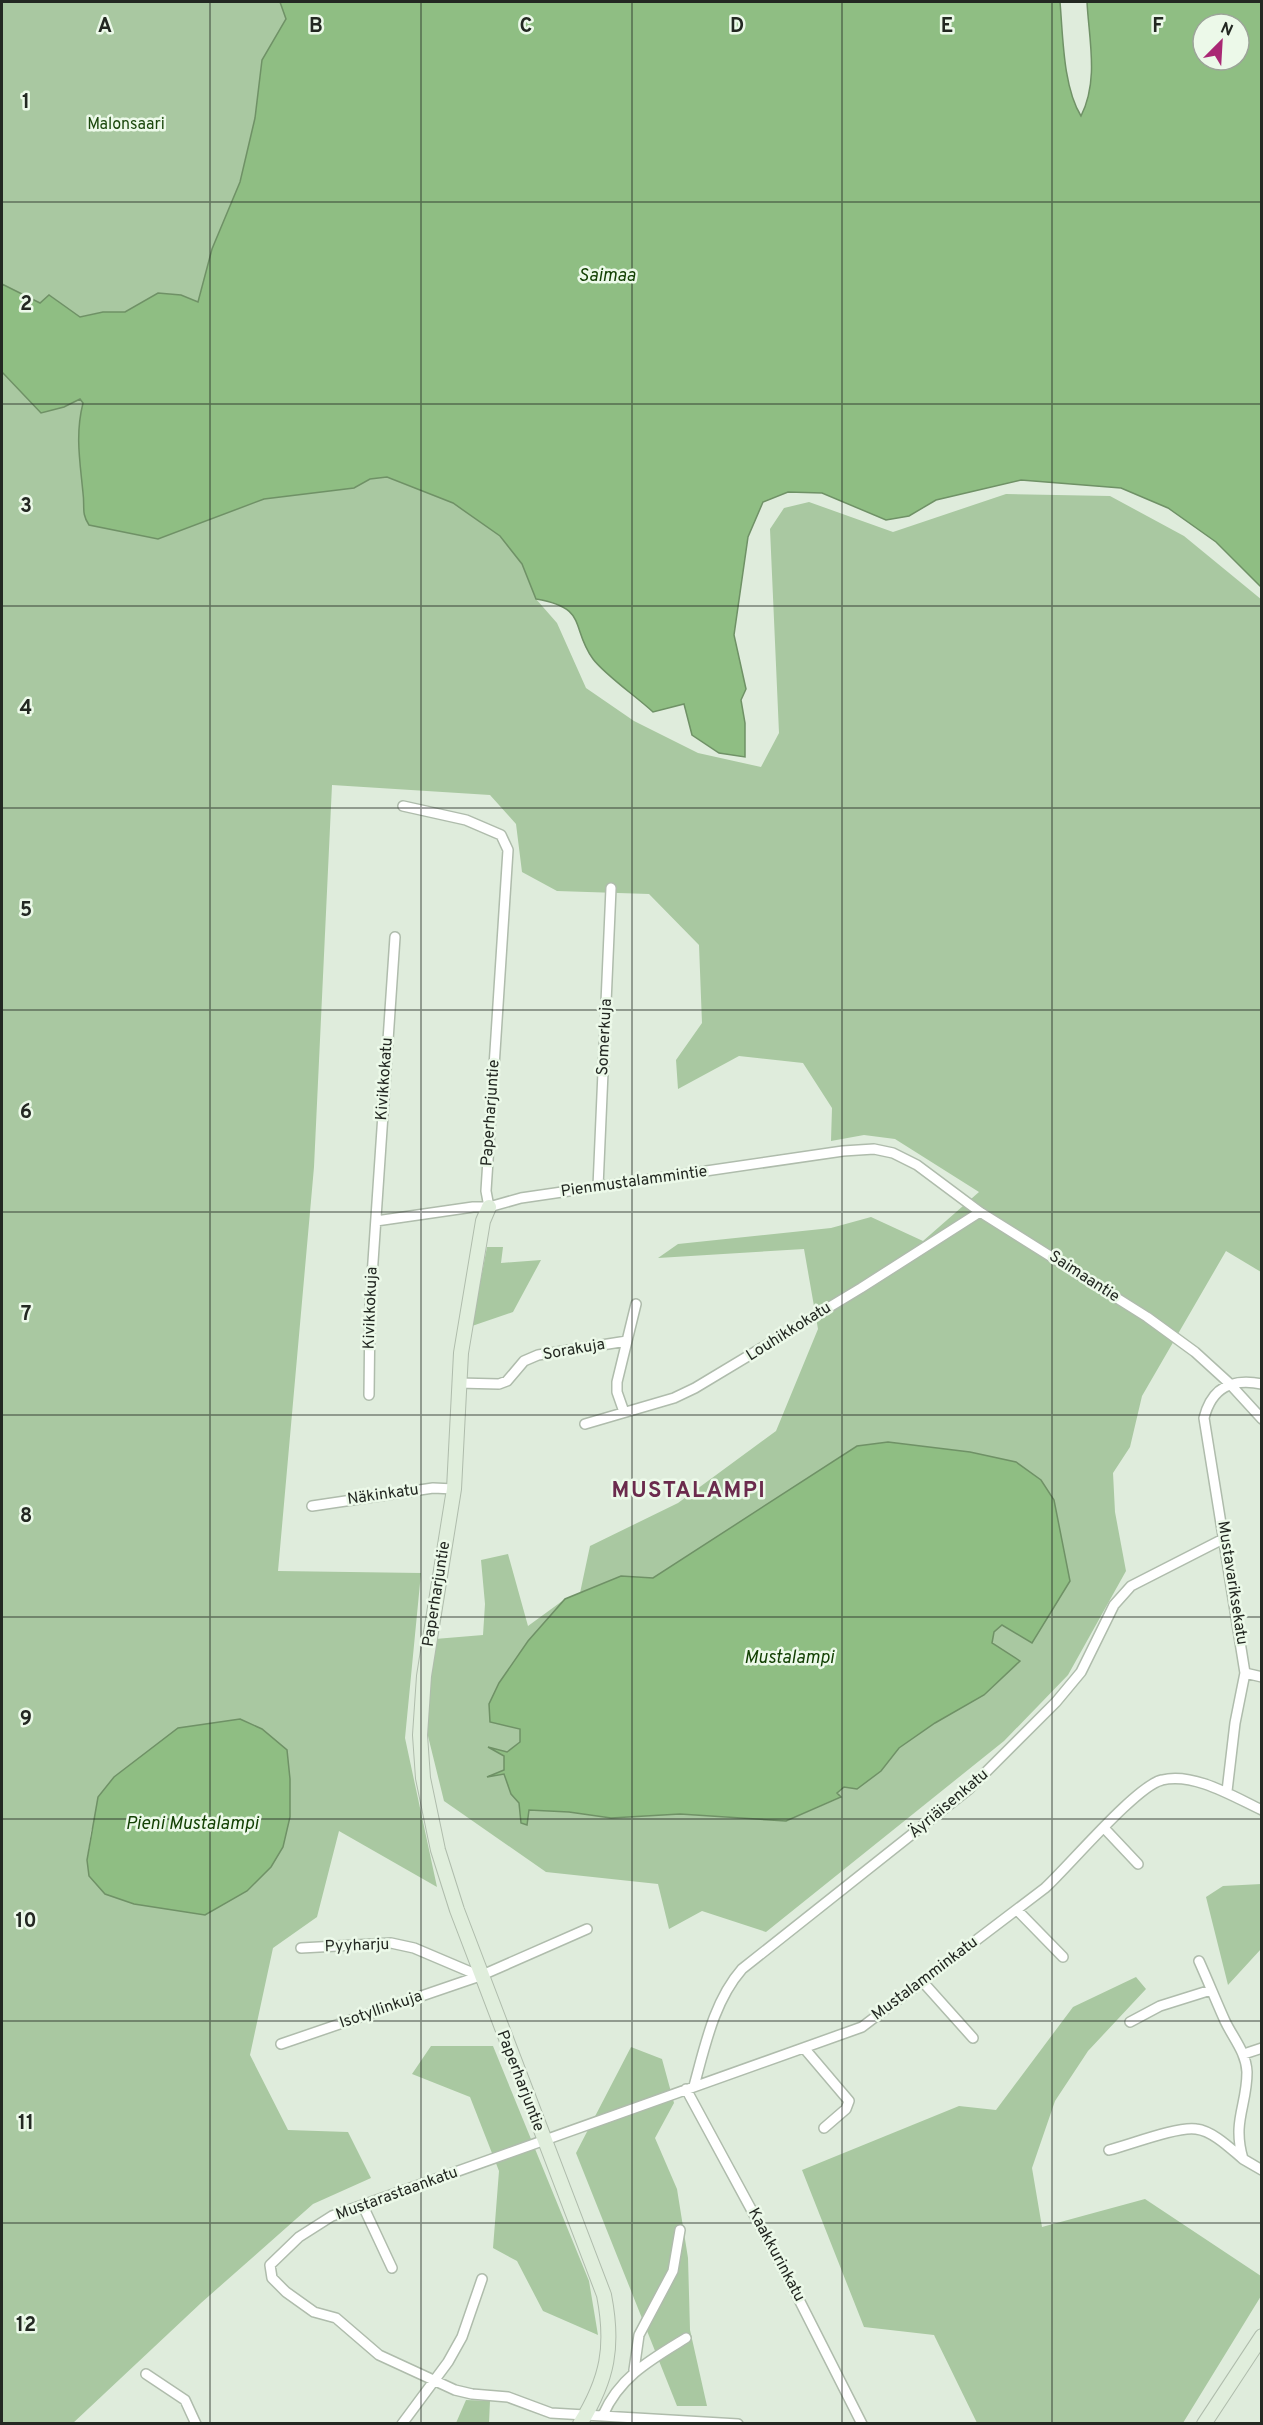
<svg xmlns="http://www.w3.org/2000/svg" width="1263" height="2425" font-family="Overpass,sans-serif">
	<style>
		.green { fill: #a9c8a1; fill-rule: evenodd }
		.water { fill: #8fbe83; stroke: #6f9166; stroke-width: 1.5; fill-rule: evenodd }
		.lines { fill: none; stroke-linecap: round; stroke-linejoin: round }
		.street-casing { stroke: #afbcac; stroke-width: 12 }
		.secondary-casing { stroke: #afbcac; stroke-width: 16 }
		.street { stroke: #fff; stroke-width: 9 }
		.secondary { stroke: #e0eedc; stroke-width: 14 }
		.grid { fill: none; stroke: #232822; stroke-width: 1.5; stroke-opacity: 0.55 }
		.labels { text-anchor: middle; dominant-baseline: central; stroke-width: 5; stroke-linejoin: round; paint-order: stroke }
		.park-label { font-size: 16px; fill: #1b480d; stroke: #ecf9e9 }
		.street-label { font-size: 16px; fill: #232822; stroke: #ecf9e9 }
		.water-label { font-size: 18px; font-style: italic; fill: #134104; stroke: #ecf9e9 }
		.district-label { font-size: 22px; font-weight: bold; letter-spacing: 1.5px; fill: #6b2b4d; stroke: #ecf9e9 }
		.grid-label { font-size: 20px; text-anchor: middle; font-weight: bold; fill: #232822; stroke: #ecf9e9; stroke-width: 5; stroke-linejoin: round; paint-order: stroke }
	</style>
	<rect width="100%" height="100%" fill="#dfecdc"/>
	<!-- green -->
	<path class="green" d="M2 2H280L286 19 262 60 255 118 240 182 212 249 198 303 181 295 158 293 125 312H103L79 317 50 295 40 303 2 284Z
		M2 372 17 387 64 407 80 399 83 403C75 435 80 461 83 493 85 507 82 513 89 525L158 539 264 499 354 488 370 479 387 477 453 503 500 536 522 564 536 599 557 623 586 688 634 721 698 753 761 767 779 733 770 529 784 508 809 502 893 532 1006 494 1110 496 1184 536 1262 600 1261 1272 1226 1251 1142 1396 1130 1447 1113 1473 1115 1512 1126 1571 1068 1675 1004 1741 766 1932 702 1911 669 1929 658 1884 546 1872 444 1801 428 1736V1687L435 1639 483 1635 485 1604 481 1560 508 1554 528 1626 565 1599 528 1641 499 1683 520 1729V1742L506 1752 492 1748 504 1756V1770L491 1776 504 1774 511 1794 519 1803 521 1823 527 1825 528 1810 569 1812 611 1818 679 1814 786 1821 840 1798 837 1793 844 1787 881 1771 899 1748 935 1723 984 1695 1020 1661 992 1643 994 1632 1002 1625 970 1452 888 1442 857 1446 653 1578 621 1576 580 1593 590 1546 678 1503 776 1431 818 1329 804 1249 658 1258 678 1244 831 1228 871 1217 923 1241 979 1192 895 1139 864 1135 831 1141 832 1108 803 1063 739 1056 678 1089 676 1060 702 1023 699 945 649 894 557 891 522 872 516 824 490 795 332 785 314 1167 278 1571 421 1573 405 1738 437 1887 339 1831 317 1917 273 1948 250 2055 288 2130 348 2132 371 2178 313 2204 201 2303 72 2424 2 2423ZM133 1763 290 1779C290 1814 289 1837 271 1867L89 1876 87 1860 91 1831 114 1777Z
		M487 1247H503L501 1263 541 1260 513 1312 472 1326Z
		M1261 1884V1949L1228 1985 1206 1897 1223 1886Z
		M1136 1977 1146 1989 1088 2051 1055 2101 1032 2168 1042 2227 1145 2199 1261 2276V2296L1183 2423H977L934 2335 864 2327 802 2170 959 2106 996 2110 1073 2007Z
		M431 2046H493L589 2281 598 2335 543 2311 517 2261 493 2248 499 2171 470 2097 412 2074Z
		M631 2047 662 2059 674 2103 655 2138 677 2189 688 2258 690 2330 707 2406H677L576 2153Z
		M466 2400 490 2401 489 2423H456Z"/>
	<!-- water -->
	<path class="water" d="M280 2H1060C1063 36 1063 87 1081 116 1099 80 1089 40 1087 2H1261V587L1216 542 1168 508 1121 488 1021 480 936 500 909 516 886 520 822 493 788 492 763 502 748 537 734 635 746 689 741 700 745 723V757L719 753 692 735 684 704 653 712C637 697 605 675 593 659 570 627 589 608 536 599L522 564 500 536 453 503 387 477 370 479 354 488 264 499 158 539 89 525C81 513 85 507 83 493 80 461 75 435 83 403L80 399 64 407 41 413 2 372V284L40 303 49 295 80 317 103 312H125L158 293 181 295 198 302 212 249 240 182 255 118 262 60 286 19ZM1203 24H1239V60H1203Z
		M888 1442 970 1452 1016 1462 1041 1480 1054 1500 1070 1581 1032 1643 1002 1625 994 1632 992 1643 1020 1661 984 1695 935 1723 899 1748 881 1771 857 1789 844 1787 837 1793 841 1797 786 1821 680 1814 611 1818 569 1812 529 1810 527 1825 521 1823 519 1803 511 1794 504 1774 487 1777 504 1770V1756L488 1747 507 1752 520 1742V1729L490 1722 489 1704 499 1683 528 1641 565 1599 621 1576 653 1578 857 1446Z
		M240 1719 262 1729 287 1750 290 1779V1817L283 1847 271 1867 247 1891 205 1915 134 1904 105 1894 89 1876 87 1860 98 1797 114 1777 178 1728Z"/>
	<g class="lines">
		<defs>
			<path id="street" d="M403 806 466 820 501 835 508 850 486 1191 489 1207
				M598 1187 611 888
				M376 1221 473 1207H489L521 1198 843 1151 874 1149 893 1153 917 1165 980 1212 1147 1317 1195 1352 1229 1383 1262 1419
				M458 1383 499 1384 507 1381 524 1361 538 1355 627 1341
				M369 1395 370 1306 395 937
				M624 1412 617 1392V1382L636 1304
				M585 1424 674 1398 695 1388 861 1288 980 1212
				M312 1506 433 1488 454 1489
				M1245 1673 1262 1677
				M1227 1791 1235 1723 1245 1673 1204 1418C1212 1387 1232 1378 1262 1384
				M1105 1829 1138 1864
				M1017 1910 1063 1957
				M301 1948 391 1943 414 1948 480 1976
				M1199 1961C1208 1981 1216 2001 1225 2021 1233 2038 1246 2052 1247 2072 1247 2106 1232 2121 1243 2159L1262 2170
				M922 1981 973 2038
				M1130 2022 1160 2006 1211 1990
				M281 2044 480 1976 587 1929
				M804 2048 849 2101 846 2109 824 2128
				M1244 2054 1262 2048
				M694 2086C705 2046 714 2001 742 1969L969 1789 1056 1702 1081 1672 1114 1605 1131 1586 1225 1538
				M686 2089 784 2270 862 2424
				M1109 2150C1129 2145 1178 2126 1196 2129 1213 2131 1230 2148 1243 2159
				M363 2206 392 2268
				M634 2370 639 2335 673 2271 680 2230
				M146 2374 185 2400 196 2424
				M603 2415C620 2376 652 2359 686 2338
				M402 2424 448 2362 462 2337 482 2279
				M738 2424 551 2413 508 2397 472 2394 455 2390 379 2355 336 2318 314 2312 286 2292 272 2278 270 2265 299 2237 332 2216 862 2027 1045 1888C1069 1866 1137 1785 1162 1780 1194 1772 1234 1797 1262 1810"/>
			<path id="secondary" d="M489 1207 483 1221 461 1353 454 1489 424 1676 420 1735 423 1778 438 1850 457 1910 604 2295C614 2346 608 2379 580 2424
				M1204 2424 1262 2336"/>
		</defs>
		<!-- street casing -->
		<use href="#street" class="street-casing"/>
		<!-- secondary casing -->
		<use href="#secondary" class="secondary-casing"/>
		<!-- street -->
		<use href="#street" class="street"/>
		<!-- secondary -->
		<use href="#secondary" class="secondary"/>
	</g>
	<!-- grid -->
	<path class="grid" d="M210 2V2424M421 2V2424M632 2V2424M842 2V2424M1052 2V2424M2 202H1262M2 404H1262M2 606H1262M2 808H1262M2 1010H1262M2 1212H1262M2 1415H1262M2 1617H1262M2 1819H1262M2 2021H1262M2 2223H1262"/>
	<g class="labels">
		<!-- park labels -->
		<g class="park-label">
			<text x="126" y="125">Malonsaari</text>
		</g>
		<!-- street labels -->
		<g class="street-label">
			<text transform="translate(605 1037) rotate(-87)">Somerkuja</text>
			<text transform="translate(385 1079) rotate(-86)">Kivikkokatu</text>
			<text transform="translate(491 1113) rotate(-86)">Paperharjuntie</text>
			<text transform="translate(634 1182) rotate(-8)">Pienmustalammintie</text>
			<text transform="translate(1084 1277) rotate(33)">Saimaantie</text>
			<text transform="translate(371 1308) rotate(-88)">Kivikkokuja</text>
			<text transform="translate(789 1332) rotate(-32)">Louhikkokatu</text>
			<text transform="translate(574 1350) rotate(-10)">Sorakuja</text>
			<text transform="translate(383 1495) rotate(-8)">Näkinkatu</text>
			<text transform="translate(1232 1583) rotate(81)">Mustavariksekatu</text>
			<text transform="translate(437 1594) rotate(-81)">Paperharjuntie</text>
			<text transform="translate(949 1804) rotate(-40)">Äyriäisenkatu</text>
			<text transform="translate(357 1946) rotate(-2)">Pyyharju</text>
			<text transform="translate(925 1979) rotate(-37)">Mustalamminkatu</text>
			<text transform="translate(381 2010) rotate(-19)">Isotyllinkuja</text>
			<text transform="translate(520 2081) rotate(69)">Paperharjuntie</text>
			<text transform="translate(397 2194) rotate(-20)">Mustarastaankatu</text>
			<text transform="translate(776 2255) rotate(62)">Kaakkurinkatu</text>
		</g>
		<!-- water labels -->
		<g class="water-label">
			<text x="607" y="276">Saimaa</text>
			<text x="789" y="1658">Mustalampi</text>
			<text x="192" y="1824">Pieni Mustalampi</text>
		</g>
		<!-- district labels -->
		<g class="district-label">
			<text x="689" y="1491">MUSTALAMPI</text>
		</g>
	</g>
	<g class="grid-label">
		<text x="105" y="32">A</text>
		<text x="316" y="32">B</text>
		<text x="526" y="32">C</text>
		<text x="737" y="32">D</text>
		<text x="947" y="32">E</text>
		<text x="1158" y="32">F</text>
		<text x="26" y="108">1</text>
		<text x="26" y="310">2</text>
		<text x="26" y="512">3</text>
		<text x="26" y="714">4</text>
		<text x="26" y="916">5</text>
		<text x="26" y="1118">6</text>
		<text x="26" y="1320">7</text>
		<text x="26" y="1522">8</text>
		<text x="26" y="1725">9</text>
		<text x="26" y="1927">10</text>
		<text x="26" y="2129">11</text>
		<text x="26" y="2331">12</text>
	</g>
	<!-- border -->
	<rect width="1263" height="2425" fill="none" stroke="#232822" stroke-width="6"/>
	<!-- north arrow -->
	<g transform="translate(1221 42) rotate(24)"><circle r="28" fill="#ecf9e9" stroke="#9ca599" stroke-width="1.5"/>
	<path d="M0-4.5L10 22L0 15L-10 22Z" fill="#a92874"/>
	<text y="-9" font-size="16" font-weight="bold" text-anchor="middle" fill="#232822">N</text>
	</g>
</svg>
